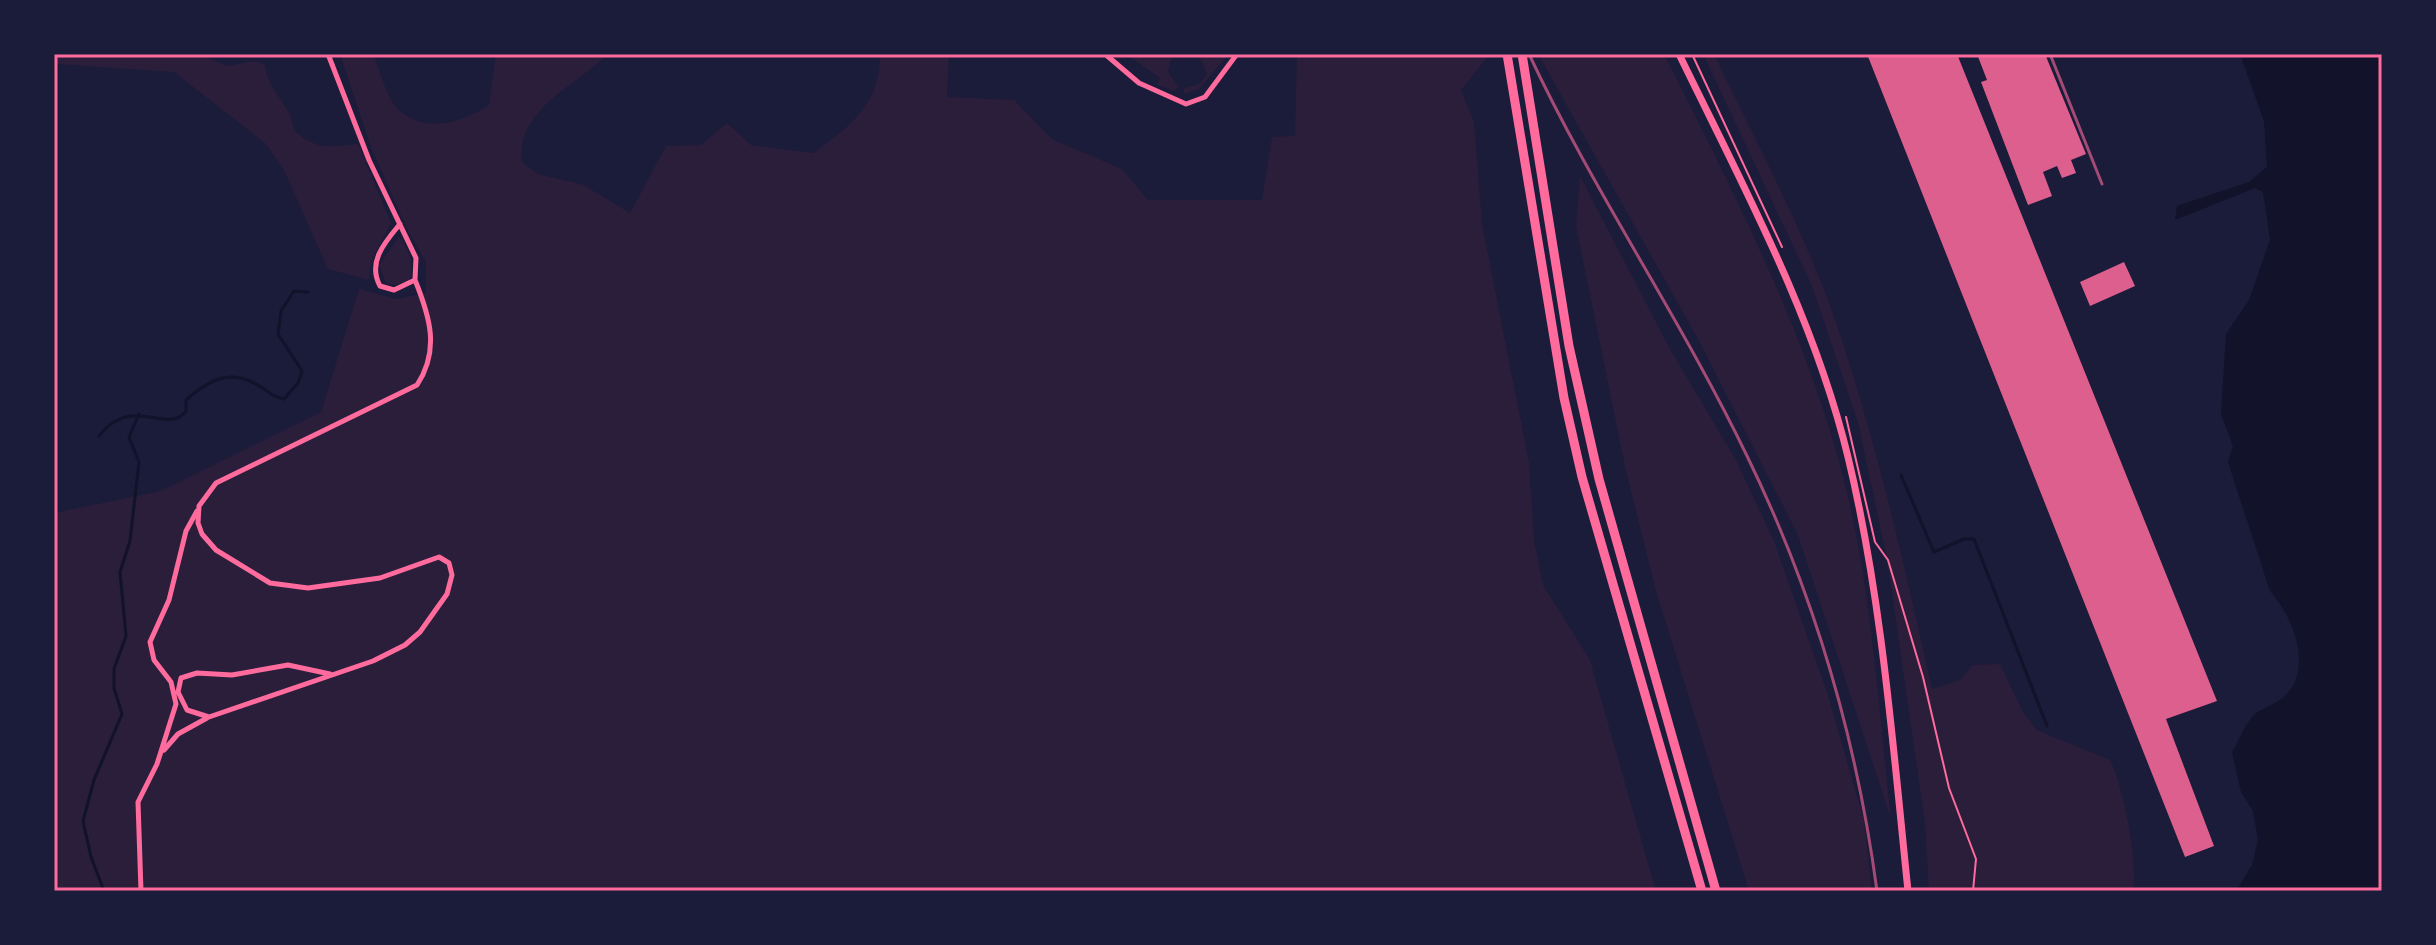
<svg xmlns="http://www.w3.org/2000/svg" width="2436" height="945" font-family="'Alegreya Sans',sans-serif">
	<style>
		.green { fill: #2a1e3b }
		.water { fill: #12122b }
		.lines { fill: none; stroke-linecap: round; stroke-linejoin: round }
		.stream { stroke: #12122b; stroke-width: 3 }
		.building { fill: #dd5f8e }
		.path { stroke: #ff6b9d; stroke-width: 2 }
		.minor { stroke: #ff6b9d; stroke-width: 5 }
		.secondary { stroke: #ff6b9d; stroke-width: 7 }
		.motorway { stroke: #ff6b9d; stroke-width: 9 }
		.rail { stroke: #a44b75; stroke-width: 3 }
		.neatline { fill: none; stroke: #ff6b9d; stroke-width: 3 }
	</style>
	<rect width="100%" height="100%" fill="#1b1b3a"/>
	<!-- green -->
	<path class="green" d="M54 54H199L227 66 254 61 265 65C267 91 291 103 294 130 315 150 330 147 358 144L391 223 371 262 369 280 328 269 284 170 265 143 174 72 54 64Z
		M340 54H373C380 70 387 100 400 111 427 134 463 122 489 105L496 54H608C577 86 516 108 522 162L538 174 584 185 630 213 666 146 701 145 727 123 751 145 813 153C850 127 881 103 880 54H949L947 97 1014 100 1052 139 1122 169 1148 200H1262L1272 137 1295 136 1297 54H1484L1486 59 1461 90 1474 122 1482 224 1529 462 1534 540 1543 585 1590 660 1656 891H54V513L161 491 321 412 359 289 397 299 426 293V262L407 229 371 147Z
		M1126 54H1177L1171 59 1168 72 1178 87 1176 91 1157 85 1160 78Z
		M1198 54H1229L1199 89 1184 94V88L1200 84 1207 74Z
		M1538 54H1664C1729 183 1797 314 1837 454 1871 572 1877 697 1891 819L1798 535 1698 339Z
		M1703 54H1714C1757 145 1807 235 1839 331 1878 448 1905 568 1932 689L1960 680 1973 665 2000 664 2024 714 2037 730 2110 760C2124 788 2138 861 2133 891H1929L1925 823 1887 559 1858 423 1812 286Z
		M1580 176 1670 349 1736 460 1774 541 1828 695 1864 821 1872 891H1749L1656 591 1626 471 1576 226Z
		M399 237C408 247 416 266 409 280L395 285 386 283 379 265Z"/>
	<!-- water -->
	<path class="water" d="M2240 54H2382V891H2236L2252 865 2258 840 2253 811 2241 792 2232 752C2239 741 2245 723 2255 714 2264 707 2279 703 2287 694 2313 665 2292 615 2270 591L2228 462 2233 446 2221 414 2226 334 2249 300 2270 240 2263 192 2255 188 2175 220 2177 206 2249 182 2267 167 2264 121Z"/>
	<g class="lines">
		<!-- stream -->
		<path class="stream" d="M99 436C132 393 168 436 186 411V400C209 380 231 367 261 387 269 392 274 398 284 399L298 383 302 371 278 334 281 311 294 291 308 292
			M1901 475 1934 552 1964 539H1974L2047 726
			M104 891 91 857 83 821 94 780 122 714 114 688V669L126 636 120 572 130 541 139 462 129 437 139 414"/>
	</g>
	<!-- building -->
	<path class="building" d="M1867 54H1957L2217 701 2166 719 2214 846 2185 857Z
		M1977 54H2045L2086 154 2071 160 2076 173 2062 178 2057 166 2043 172 2052 196 2028 205 1981 82 1987 80Z
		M2124 262 2135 286 2090 306 2080 282Z"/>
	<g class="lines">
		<!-- path -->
		<path class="path" d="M1692 54 1782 247
			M1846 417 1875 542 1888 560 1923 677 1949 788 1976 859 1973 891"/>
		<!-- minor -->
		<path class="minor" d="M328 54 369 160 416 258 415 280 394 290 380 286C367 262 385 242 400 224
			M1105 54 1139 83 1186 104 1205 97 1237 54
			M330 674 288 665 232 675 197 673 181 678 178 692 187 710 209 717 373 661 405 645 420 632 447 594 452 575 449 563 439 557 380 578 308 588 270 583 216 550 202 534 198 523 199 506 216 483 417 385C440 350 430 317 415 280
			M164 750 178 734 207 718
			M141 891 138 802 157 764 176 704 171 682 154 660 150 642 169 600 186 531 197 511"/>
		<!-- secondary -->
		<path class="secondary" d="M1679 54C1742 184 1814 316 1848 457 1882 598 1893 747 1908 891"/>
		<!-- motorway -->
		<path class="motorway" d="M1507 54 1564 398 1582 477 1702 891
			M1522 54 1569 346 1599 479 1716 891"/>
		<!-- rail -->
		<path class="rail" d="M1529 54C1594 193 1682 320 1748 458 1814 594 1857 741 1877 891
			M2050 54 2102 184"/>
	</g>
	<!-- border -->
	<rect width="2436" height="945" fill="none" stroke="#1b1b3a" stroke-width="112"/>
	<rect x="56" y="56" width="2324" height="833" class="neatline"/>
</svg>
